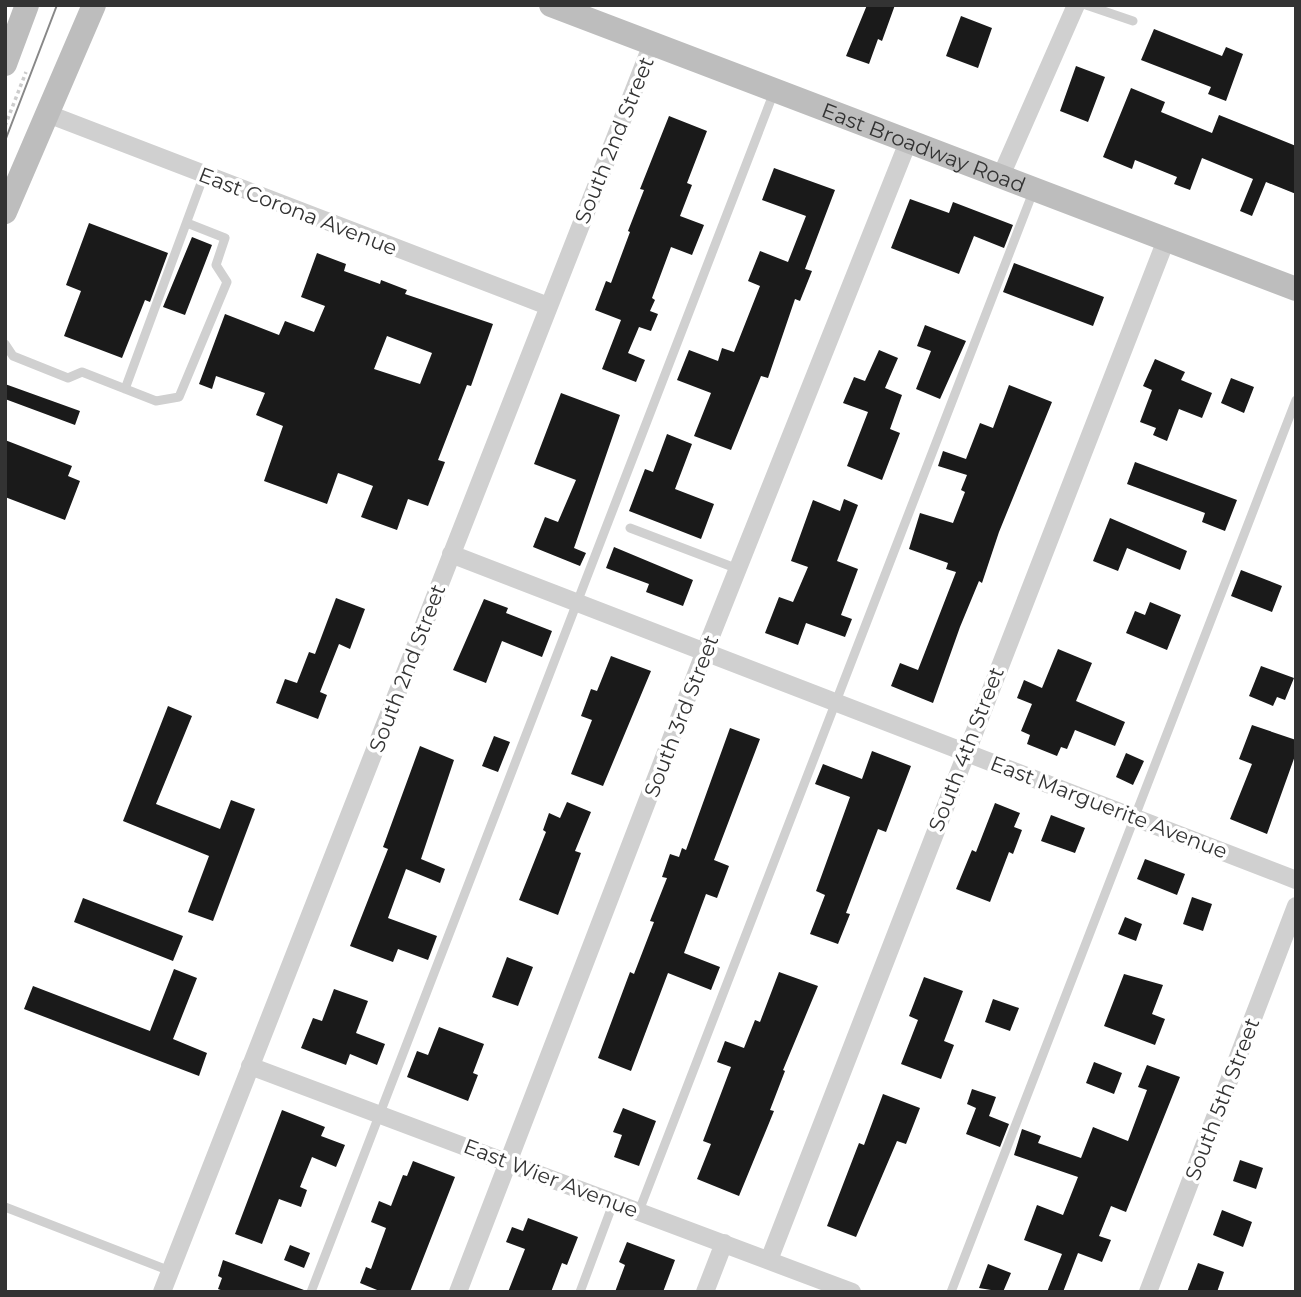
<svg xmlns="http://www.w3.org/2000/svg" width="1301" height="1297" font-family="Montserrat,sans-serif">
	<style>
		.building { fill: #1a1a1a; fill-rule: evenodd }
		.lines { fill: none; stroke-linecap: round; stroke-linejoin: round }
		.path { stroke: #cdcdcd; stroke-width: 3.5; stroke-dasharray: 3.5 3.5; stroke-linecap: butt }
		.lane { stroke: #d0d0d0; stroke-width: 9 }
		.street { stroke: #d0d0d0; stroke-width: 18 }
		.secondary { stroke: #bdbdbd; stroke-width: 24 }
		.tram { stroke: #888; stroke-width: 2 }
		.labels { text-anchor: middle; dominant-baseline: central; stroke-width: 7; stroke-linejoin: round; paint-order: stroke }
		.street-label { font-size: 21px; fill: #333; stroke: #fff }
	</style>
	<rect width="100%" height="100%" fill="#fff"/>
	<!-- building -->
	<path class="building" d="M867 5H895L882 41 878 39 869 64 846 56Z
		M961 16 992 28 978 68 946 56Z
		M1154 29 1222 56 1226 47 1243 54 1226 101 1208 94 1211 87 1141 60Z
		M1076 66 1105 77 1088 122 1060 111Z
		M1131 88 1165 102 1161 112 1212 133 1219 115 1296 146V194L1266 182 1252 216 1240 211 1253 179 1202 158 1190 190 1174 184 1177 177 1135 160 1132 169 1103 157Z
		M669 116 707 131 687 183 692 185 680 216 704 225 692 255 671 247 652 298 655 300 650 311 658 314 651 331 639 327 628 353 645 360 636 382 602 369 621 320 595 310 606 281 611 283 630 232 628 231 644 190 640 189Z
		M774 168 835 190 805 269 812 271 800 301 795 299 768 378 761 376 731 450 694 436 711 393 677 380 689 350 718 361 722 348 734 352 760 286 748 281 760 251 788 262 806 216 762 200Z
		M910 199 949 213 953 202 1013 225 1004 248 974 236 959 274 891 248Z
		M89 223 168 253 150 302 145 300 122 358 64 336 81 291 66 285Z
		M192 237 212 245 185 315 163 307Z
		M317 253 346 264 344 271 380 284 381 280 407 290 405 294 493 324 471 386 467 385 438 460 445 462 428 506 408 499 397 530 361 517 373 486 344 475 338 473 327 504 264 481 283 426 256 415 265 393 216 376 212 389 199 384 225 314 279 335 285 321 314 332 325 306 301 297ZM387 336 432 353 420 384 374 369Z
		M1014 263 1104 297 1093 326 1003 292Z
		M925 325 966 341 940 399 916 389 931 351 917 346Z
		M879 350 898 358 885 388 902 395 890 429 900 433 882 480 847 466 868 412 843 403 854 377 865 381Z
		M1155 359 1185 372 1181 380 1212 393 1202 418 1179 409 1167 441 1153 435 1156 428 1140 422 1152 390 1143 386Z
		M1231 378 1254 387 1244 413 1221 403Z
		M5 384 80 411 75 425 5 399Z
		M1009 385 1052 402 999 532 982 583 979 581 960 627 933 703 891 686 900 663 918 670 956 572 946 569 948 563 909 549 920 513 953 523 965 492 961 490 967 475 938 466 943 451 966 459 980 423 993 428Z
		M561 393 620 415 574 548 586 553 580 566 533 547 545 517 558 522 576 480 534 464Z
		M667 434 692 444 675 489 714 504 701 539 629 511 645 469 653 472Z
		M5 440 72 466 68 476 80 481 65 520 5 497Z
		M1135 462 1237 500 1225 531 1202 522 1205 513 1127 484Z
		M844 499 858 505 837 561 858 569 841 615 852 619 845 637 806 623 798 645 765 633 779 597 793 602 808 567 791 561 813 500 840 511Z
		M1110 518 1187 551 1180 570 1127 548 1118 571 1093 561Z
		M614 547 693 580 683 606 646 592 649 584 606 568Z
		M1241 570 1282 586 1272 612 1231 596Z
		M336 598 365 609 350 649 339 644 320 692 327 695 318 719 276 703 285 679 297 683 309 652 315 654Z
		M484 599 508 608 506 613 552 631 542 657 502 641 486 683 453 670Z
		M1150 602 1181 615 1167 650 1126 633 1135 611 1145 615Z
		M1058 649 1092 663 1076 701 1125 722 1115 746 1075 730 1067 749 1061 747 1057 756 1027 744 1030 735 1021 731 1032 704 1017 698 1024 680 1042 688Z
		M611 656 651 671 603 786 571 774 592 720 581 716 591 689 597 691Z
		M1261 666 1294 678 1285 700 1277 697 1273 706 1249 696Z
		M168 706 192 716 156 804 220 829 231 800 255 809 213 921 188 912 209 856 123 821Z
		M1252 725 1296 740V753L1267 834 1230 819 1252 764 1239 759Z
		M730 728 760 739 714 860 729 866 717 898 706 894 684 953 720 967 711 990 668 973 631 1071 598 1058 630 972 634 974 654 922 650 921 667 878 662 877 670 854 679 857 682 848 686 850Z
		M494 736 510 742 498 772 482 766Z
		M420 746 454 760 421 859 445 869 440 883 406 869 388 918 437 936 428 960 398 949 393 962 350 946 388 849 383 847Z
		M872 751 911 766 886 832 878 829 846 913 850 914 838 944 810 934 825 895 816 891 850 797 815 784 823 764 862 779Z
		M1126 753 1144 761 1133 785 1116 777Z
		M567 802 591 812 575 851 581 853 558 915 519 900 546 832 543 830 549 813 560 818Z
		M995 803 1020 813 1014 827 1022 830 1013 854 1009 852 990 902 956 889 972 850 976 852Z
		M1051 815 1085 828 1075 853 1041 841Z
		M1145 859 1185 874 1177 895 1137 879Z
		M1192 897 1212 904 1203 931 1183 924Z
		M83 898 183 936 173 961 74 922Z
		M1125 917 1142 924 1136 941 1118 934Z
		M507 957 533 967 518 1006 492 997Z
		M174 969 197 978 173 1039 207 1053 199 1076 24 1009 33 986 150 1031Z
		M779 972 818 986 783 1070 785 1071 770 1110 774 1111 739 1196 697 1179 711 1144 703 1141 731 1067 717 1062 725 1041 744 1048 755 1020 760 1022Z
		M1124 974 1163 985 1152 1014 1165 1019 1155 1045 1104 1026Z
		M924 977 963 991 944 1041 954 1045 941 1079 901 1064 918 1020 909 1016Z
		M334 989 368 1001 356 1033 385 1044 377 1065 350 1054 346 1065 301 1048 313 1018 322 1021Z
		M993 999 1019 1008 1010 1031 985 1022Z
		M439 1027 484 1044 473 1073 478 1075 468 1101 407 1077 417 1051 428 1055Z
		M1094 1062 1122 1073 1114 1094 1086 1083Z
		M1147 1065 1180 1077 1126 1212 1111 1206 1099 1236 1111 1240 1102 1262 1078 1253 1063 1292H1047L1062 1254 1024 1240 1037 1205 1063 1215 1078 1177 1014 1155 1022 1129 1041 1136 1038 1143 1081 1158 1093 1127 1128 1141 1147 1090 1138 1087Z
		M972 1089 996 1097 989 1116 1009 1124 1000 1147 966 1134 976 1108 967 1104Z
		M883 1094 920 1108 906 1144 897 1141 856 1237 827 1226 859 1143 864 1145Z
		M623 1108 656 1121 639 1166 614 1157 622 1135 613 1132Z
		M282 1110 325 1127 321 1136 345 1145 336 1167 312 1157 300 1187 307 1190 301 1207 279 1199 262 1244 235 1234Z
		M1240 1160 1263 1168 1256 1189 1233 1181Z
		M413 1161 455 1177 410 1292H382L360 1283 366 1267 371 1269 386 1228 371 1222 379 1201 391 1206 403 1175 407 1176Z
		M1222 1210 1252 1222 1243 1247 1213 1235Z
		M528 1218 578 1237 567 1265 562 1263 551 1292H508L525 1249 506 1242 512 1227 523 1231Z
		M627 1242 675 1260 663 1292H615L625 1265 619 1262Z
		M290 1245 310 1253 304 1268 284 1260Z
		M223 1260 304 1290V1292H226L218 1289 222 1278 218 1276Z
		M1198 1263 1224 1272 1217 1292H1187Z
		M988 1264 1011 1273 1003 1292 979 1288Z"/>
	<g class="lines">
		<!-- path -->
		<path class="path" d="M5 126 26 72"/>
		<!-- lane -->
		<path class="lane" d="M1086 5 1133 21
			M5 344 13 356 68 378 82 372 156 401 179 397 227 282 216 265 225 238 187 223
			M125 389 204 175
			M630 528 738 569
			M5 1207 170 1271
			M639 1211 1033 192
			M311 1292 774 92
			M580 1292 614 1201
			M951 1292 1296 400"/>
		<!-- street -->
		<path class="street" d="M48 114 548 306
			M1000 178 1076 5
			M451 554 1296 880
			M250 1066 852 1292
			M769 1260 1166 240
			M162 1292 652 44
			M458 1292 705 651 908 142
			M705 1292 724 1243
			M1148 1292 1296 906"/>
		<!-- secondary -->
		<g class="secondary">
			<path id="s1" d="M551 5 1296 289"/>
			<path d="M5 64 27 5"/>
			<path d="M5 212 94 5"/>
		</g>
		<!-- tram -->
		<path class="tram" d="M5 141 57 5"/>
	</g>
	<g class="labels">
		<!-- street labels -->
		<g class="street-label">
			<text transform="translate(614 140) rotate(-68)">South 2nd Street</text>
			<text stroke="none"><textPath href="#s1" startOffset="399">East Broadway Road</textPath></text>
			<text transform="translate(298 211) rotate(21)">East Corona Avenue</text>
			<text transform="translate(407 668) rotate(-69)">South 2nd Street</text>
			<text transform="translate(681 716) rotate(-69)">South 3rd Street</text>
			<text transform="translate(966 749) rotate(-69)">South 4th Street</text>
			<text transform="translate(1109 807) rotate(21)">East Marguerite Avenue</text>
			<text transform="translate(1222 1099) rotate(-69)">South 5th Street</text>
			<text transform="translate(551 1178) rotate(21)">East Wier Avenue</text>
		</g>
	</g>
	<!-- border -->
	<rect width="1301" height="1297" fill="none" stroke="#333333" stroke-width="14"/>
</svg>
